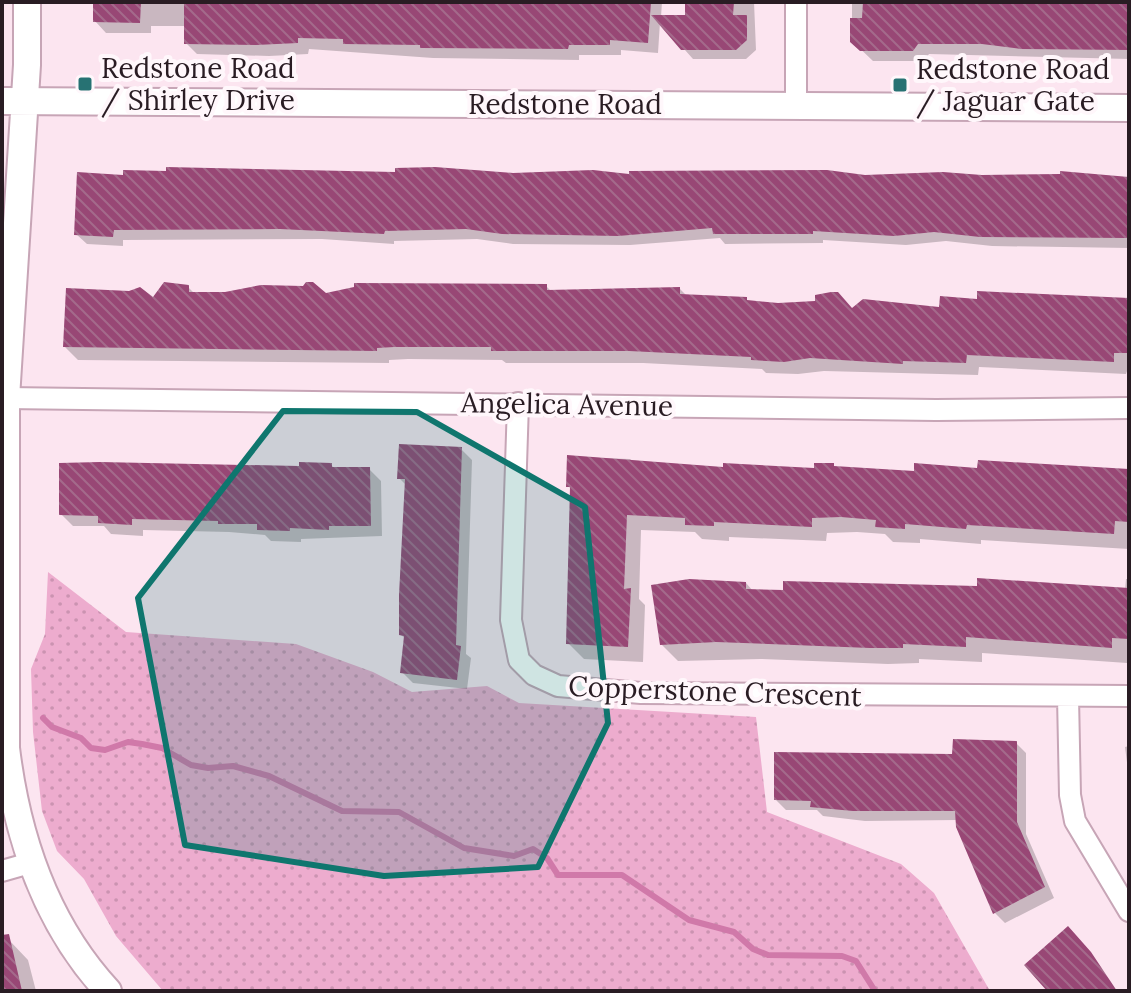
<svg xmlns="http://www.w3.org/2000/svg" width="1131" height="993" font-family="Lora,serif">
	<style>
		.park { fill: url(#park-dots) }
		.shadow { fill: #0003 }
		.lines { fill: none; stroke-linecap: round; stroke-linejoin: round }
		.stream { stroke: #d079a9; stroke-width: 6 }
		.building { fill: url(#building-back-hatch) }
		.minor-casing { stroke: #c7a5b6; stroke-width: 24 }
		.tertiary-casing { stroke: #c7a5b6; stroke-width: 30 }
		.minor { stroke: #fff; stroke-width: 20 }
		.tertiary { stroke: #fff; stroke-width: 26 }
		.marked { fill: #0f766e; fill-opacity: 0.2; stroke: #0f766e; stroke-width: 6; stroke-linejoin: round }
		.poi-dot { fill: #277273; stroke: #fff7fb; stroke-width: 3 }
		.labels { text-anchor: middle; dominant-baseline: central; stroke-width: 8; stroke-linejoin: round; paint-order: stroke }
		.poi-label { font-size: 28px; fill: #291c23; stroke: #fff7fb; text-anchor: start }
		.street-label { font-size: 28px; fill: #291c23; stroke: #fff7fb }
	</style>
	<defs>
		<pattern id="park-dots" width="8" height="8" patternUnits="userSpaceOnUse" patternTransform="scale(2)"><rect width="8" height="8" fill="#edacce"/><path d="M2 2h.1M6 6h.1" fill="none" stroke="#cb93b1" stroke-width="1.8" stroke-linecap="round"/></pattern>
		<pattern id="building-back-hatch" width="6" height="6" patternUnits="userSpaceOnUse" patternTransform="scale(2)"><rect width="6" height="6" fill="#984775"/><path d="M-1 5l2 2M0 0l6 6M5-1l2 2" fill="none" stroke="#a46a8b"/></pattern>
	</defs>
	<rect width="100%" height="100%" fill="#fce5f0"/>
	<!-- park -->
	<path class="park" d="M48 572 126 632 296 644 373 672 412 692 487 686 519 703 756 717 767 812 901 864 934 893 990 991H163L116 936 84 879 57 851 42 811 33 732 31 669 45 634Z"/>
	<!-- shadow -->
	<path class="shadow" d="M93 2H662L661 17H687L686 2H754L756 50 746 59H693L660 22 658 53 621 50V55H579V60L433 58 309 49 308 54 269 56 197 54 186 43V26H151V33H106L95 21Z
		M852 2H1129V59L929 54 924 61H873L852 41Z
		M513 175 1129 179V248L992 246 946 241 906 245 823 240V243L725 244 720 238 630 245 513 244 477 239 394 241V244L322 239 123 240V246L87 244 76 234 125 177Z
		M546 286 551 291 680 289 687 296 853 310 941 309 979 301 1126 300 1129 292V365L1126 374 979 367 978 375 824 371 798 374 766 373 762 369 643 363H506L502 360 408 359 389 360V363L78 360 65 347 153 300 188 287 195 294 325 295Z
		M461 449 472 460 466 654 471 658 467 689 413 683 402 672 406 639 401 635 407 486 399 478Z
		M569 457 630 459 635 463 686 467 916 473 1127 471 1129 459V549L981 540V544L920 539V543L893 542 885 534 857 532 827 533 826 541 729 537V541L702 539 695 532 641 530 639 599 645 605 643 662 584 659 568 643 572 490 568 486Z
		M331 465 335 469H369L381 481 382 536 301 539V542L271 541 265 535 229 532 143 530V536L111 534 104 526H73L61 514 301 468Z
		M1126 579H1129L1127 663 982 653V662L919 659V663L888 664 761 659 678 661 661 644 746 583 753 591 1125 590Z
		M1016 743 1026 753V834L1054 898 1005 923 995 913 958 820 865 821 823 816 817 810H786L776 800Z
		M1129 746V778L1125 747Z
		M9 940 28 960 36 991H2V942Z"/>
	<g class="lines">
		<!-- stream -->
		<path class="stream" d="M43 718 52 727 81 738 91 748 105 750 128 742 142 744 162 748 191 765 208 768 233 766 269 776 342 811 399 812 464 848 514 856 533 849 547 858 558 875H622L689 920 734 932 753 949 768 955 842 956 856 961 875 991"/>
	</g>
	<!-- building -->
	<path class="building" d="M93 2H141L140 23 93 22Z
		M184 2H651L648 43 610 40V45H569L568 49 420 48V45L343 44V39L298 38V43L256 45 184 44Z
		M685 2H734L733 15H747V40L736 50H681L651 15H685Z
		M863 2H1129V50L1021 49 982 44H918L913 51H860L850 42V18H862Z
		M166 167 395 172V168L435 167 513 173 593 170 629 174V171L827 170 865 175 943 172 982 175 1060 174V171L1129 177V215L1128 238 980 237 934 232 894 236 813 231V234H713L712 228 618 236 502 234 466 229 385 231 384 234 280 229 114 230 113 237 74 235 77 172 123 175V170L166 171Z
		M164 282 189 285V292H225L261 285 303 286 306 282H313L326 293 354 287V283L547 284V290L680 287V294L747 297V300L778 303 815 301V295L831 292H838L852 308 863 299 939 307 940 296 977 299V291L1129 298V353H1114V362L967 355 966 363 903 361V364L810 358 784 362 751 360V357L629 351H491V347H394L377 348V351L63 347 66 288 129 291 140 287 153 297Z
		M399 444 462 447 456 645 461 646 457 680 400 673 404 636 399 635V595L405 479H397Z
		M567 455 723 467V463L814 468V463H834V466L914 471V463L977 468 978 460 1129 469V522L1115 521 1114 534 967 525 966 529 905 524V529L875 527 876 520 841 517 812 518V527L714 522V526L685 525V518L627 515 624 589 631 588 628 647 566 644 570 487H566Z
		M100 462 299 466V462L332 463V467H370L371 526H329V530L290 528V531L257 530V524H218V521L132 519V525L98 523V516L59 515V463Z
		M977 578 1129 588V639L1112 638V648L966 637V647L903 644V648H870L716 642 660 645 651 585 689 579 746 582V589L783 590V581L977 586Z
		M953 739 1017 741V822L1045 887 993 914 956 827 955 811H853L810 807 811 801 774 800V752L952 754Z
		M1068 926 1091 952 1117 991H1047L1024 965Z
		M9 934 22 991H2V935Z"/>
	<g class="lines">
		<defs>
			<path id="minor" d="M796 106V2
				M6 398 936 410 1129 408
				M518 403 511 620 519 660 534 675 558 686 641 693 1129 696
				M1068 697 1070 795 1075 821 1129 911
				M2 871 30 863"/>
			<path id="tertiary" d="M27 2V65L6 398V748C17 838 46 924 108 991
				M2 101 1129 108"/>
		</defs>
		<!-- minor casing -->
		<use href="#minor" class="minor-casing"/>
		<!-- tertiary casing -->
		<use href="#tertiary" class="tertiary-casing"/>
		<!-- minor -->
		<use href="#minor" class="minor"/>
		<!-- tertiary -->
		<use href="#tertiary" class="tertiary"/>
	</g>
	<!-- marked area -->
	<path class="marked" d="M283 411 417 412 585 507 608 723 538 867 384 876 185 845 138 598Z"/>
	<!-- markers -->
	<g class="poi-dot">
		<rect x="77" y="76" width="16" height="16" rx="4"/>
		<rect x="892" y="77" width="16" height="16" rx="4"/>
	</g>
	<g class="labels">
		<!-- poi labels -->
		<g class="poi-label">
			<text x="101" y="68">Redstone Road<tspan x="101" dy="32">/ Shirley Drive</tspan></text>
			<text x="916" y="69">Redstone Road<tspan x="916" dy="32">/ Jaguar Gate</tspan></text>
		</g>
		<!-- street labels -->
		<g class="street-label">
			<text x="565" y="104">Redstone Road</text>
			<text transform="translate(567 404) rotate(1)">Angelica Avenue</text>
			<text transform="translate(715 691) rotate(2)">Copperstone Crescent</text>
		</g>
	</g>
	<!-- border -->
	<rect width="1131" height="993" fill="none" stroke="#291c23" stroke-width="8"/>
</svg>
